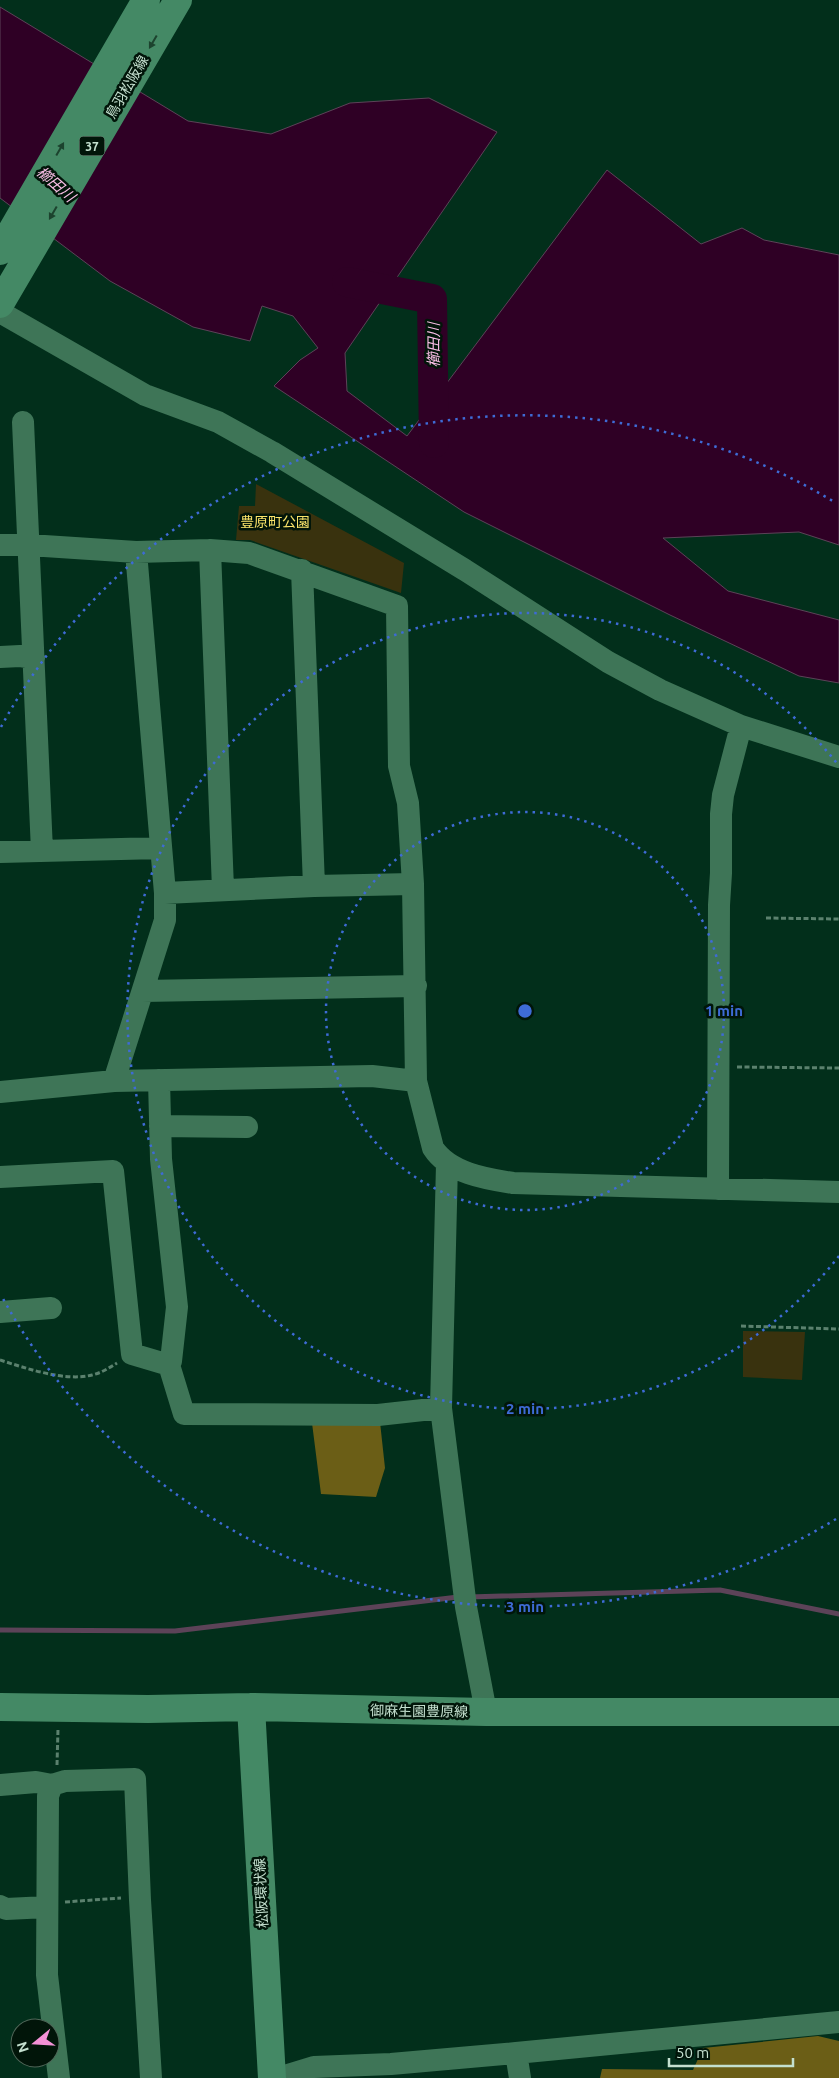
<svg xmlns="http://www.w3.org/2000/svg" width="839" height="2078" font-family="Ubuntu,'Noto Sans JP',sans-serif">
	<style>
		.green { fill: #39320e }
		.forest { fill: #6b5e16 }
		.water { fill: #2f0025; stroke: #5c4358 }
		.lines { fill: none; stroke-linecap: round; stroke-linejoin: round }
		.stream { stroke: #5c4358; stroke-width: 5 }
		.river { stroke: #2f0025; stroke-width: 30 }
		.path { stroke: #5b816e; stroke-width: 3; stroke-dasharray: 5 2.5; stroke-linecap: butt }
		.minor { stroke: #3e7557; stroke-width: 22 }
		.major { stroke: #448965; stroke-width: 28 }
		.oneway { fill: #1c432e }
		.ring { fill: none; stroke: #3e6bd6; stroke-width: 2.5; stroke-dasharray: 2.5 5 }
		.labels { text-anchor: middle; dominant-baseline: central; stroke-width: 5; stroke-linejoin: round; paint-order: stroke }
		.shield { fill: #011509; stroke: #8aa394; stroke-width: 1 }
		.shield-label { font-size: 12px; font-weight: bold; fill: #c4e0cf }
		.street-label { font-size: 14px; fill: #c4e0cf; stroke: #011509 }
		.park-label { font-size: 14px; fill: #fae46a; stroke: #011509 }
		.water-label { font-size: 15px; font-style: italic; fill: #f8bde5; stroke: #011509 }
		.centre { fill: #3e6bd6; stroke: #011509; stroke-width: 2.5 }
		.ring-label { font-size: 15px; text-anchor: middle; font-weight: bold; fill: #3e6bd6; stroke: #011509; stroke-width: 5; stroke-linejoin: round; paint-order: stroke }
	</style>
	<rect width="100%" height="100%" fill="#022f1b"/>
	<!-- green -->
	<path class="green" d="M256 484 404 563 401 593 250 540H236L239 506H255Z
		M743 1331 805 1332 802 1380 743 1377Z"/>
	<!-- forest -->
	<path class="forest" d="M380 1422 385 1468 376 1497 321 1494 312 1423Z
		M818 2036 839 2041V2078H600L602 2069 693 2070 703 2048Z"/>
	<!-- water -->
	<path class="water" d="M0 7 188 121 271 134 350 103 429 98 497 132 345 353 347 391 407 436 607 170 701 244 742 228 764 240 839 255V545L799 532 663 538 728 591 839 620V683L799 676 670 615 464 512 274 386 300 360 318 348 293 316 262 306 250 341 193 327 110 281 0 198Z"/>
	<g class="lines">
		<!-- stream -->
		<path class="stream" d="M469 1597 720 1590 839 1614
			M0 1630 175 1631 458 1597"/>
		<!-- river -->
		<path class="river" d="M347 282 432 299 434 443"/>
		<!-- path -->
		<path class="path" d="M766 918 839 919
			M737 1067 839 1068
			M741 1326 839 1329
			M0 1360C25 1368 65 1382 92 1375 101 1373 109 1368 117 1363
			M57 1765 58 1729
			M65 1902 121 1898"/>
		<!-- minor -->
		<path class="minor" d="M0 312 145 395 218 422 272 452 465 570 608 662 660 690 741 726 839 757
			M23 422 42 851
			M0 545H29L136 552
			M210 550 223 889
			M302 570 314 886
			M0 657 20 656 34 658
			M0 852 161 848
			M165 893 314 886 413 884
			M143 991 416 986
			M159 1080 161 1159 177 1307 171 1361 169 1365 184 1414 378 1415 441 1408
			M114 1081 165 920V893L136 552 210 550 249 553 397 606 399 766 408 803 413 884 416 1081 433 1148C449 1173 486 1179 513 1183L839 1192
			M0 1092 114 1081 372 1076 416 1081
			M160 1126 247 1127
			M447 1164 441 1408 466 1607 486 1712
			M0 1177 113 1171 132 1354 169 1365
			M718 1189 719 905 721 873V814L723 795 741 726
			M0 1312 51 1308
			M0 1785 36 1782 52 1785
			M0 1906 6 1909 47 1907
			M516 2053 520 2078
			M59 2078 47 1975 48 1796 52 1785 65 1781 135 1779 140 1900 151 2078
			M278 2078 314 2067 391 2064 516 2053 839 2022"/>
		<!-- major -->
		<path class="major" d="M0 251 146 0
			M0 304 178 0
			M0 1707 148 1709 251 1707 486 1712H839
			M251 1707 272 2078"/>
	</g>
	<!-- one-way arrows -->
	<defs><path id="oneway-solid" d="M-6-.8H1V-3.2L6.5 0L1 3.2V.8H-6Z" transform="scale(1.25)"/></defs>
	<g class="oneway">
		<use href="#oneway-solid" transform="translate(153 42) rotate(120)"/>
		<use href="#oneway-solid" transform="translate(60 149) rotate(-60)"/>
		<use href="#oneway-solid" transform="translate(53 213) rotate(120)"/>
	</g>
	<!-- distance rings -->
	<g class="ring">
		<circle cx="525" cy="1011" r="199"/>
		<path d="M839 1256A398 398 0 1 1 839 766"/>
		<path d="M836 1519A596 596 0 0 1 1 1295M1 727A596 596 0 0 1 836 503"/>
	</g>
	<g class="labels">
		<!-- shield labels -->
		<rect class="shield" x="79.5" y="136.5" width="25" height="19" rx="4"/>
		<g class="shield-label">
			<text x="92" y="146">37</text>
		</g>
		<!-- street labels -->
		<g class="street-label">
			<text transform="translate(127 87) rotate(-60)">鳥羽松阪線</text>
			<text transform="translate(419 1711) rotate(1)">御麻生園豊原線</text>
			<text transform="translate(261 1893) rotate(-93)">松阪環状線</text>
		</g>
		<!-- park labels -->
		<g class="park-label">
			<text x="275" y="522">豊原町公園</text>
		</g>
		<!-- water labels -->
		<g class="water-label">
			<text transform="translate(56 184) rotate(41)">櫛田川</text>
			<text transform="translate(433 345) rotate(-90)">櫛田川</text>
		</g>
	</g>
	<circle cx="525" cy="1011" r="8" class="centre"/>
	<g class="ring-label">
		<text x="724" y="1016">1 min</text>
		<text x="525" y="1414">2 min</text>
		<text x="525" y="1612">3 min</text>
	</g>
	<!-- north arrow -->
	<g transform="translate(35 2043) rotate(252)"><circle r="24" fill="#011509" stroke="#4f6658"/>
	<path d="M0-4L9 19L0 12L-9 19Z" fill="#f391d6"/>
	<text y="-8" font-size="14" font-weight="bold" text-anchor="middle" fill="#c4e0cf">N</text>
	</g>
	<!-- scale -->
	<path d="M669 2058v8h124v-8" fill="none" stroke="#c4e0cf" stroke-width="2.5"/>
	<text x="676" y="2058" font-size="15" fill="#c4e0cf" stroke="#011509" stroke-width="4" paint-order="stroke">50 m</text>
</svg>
